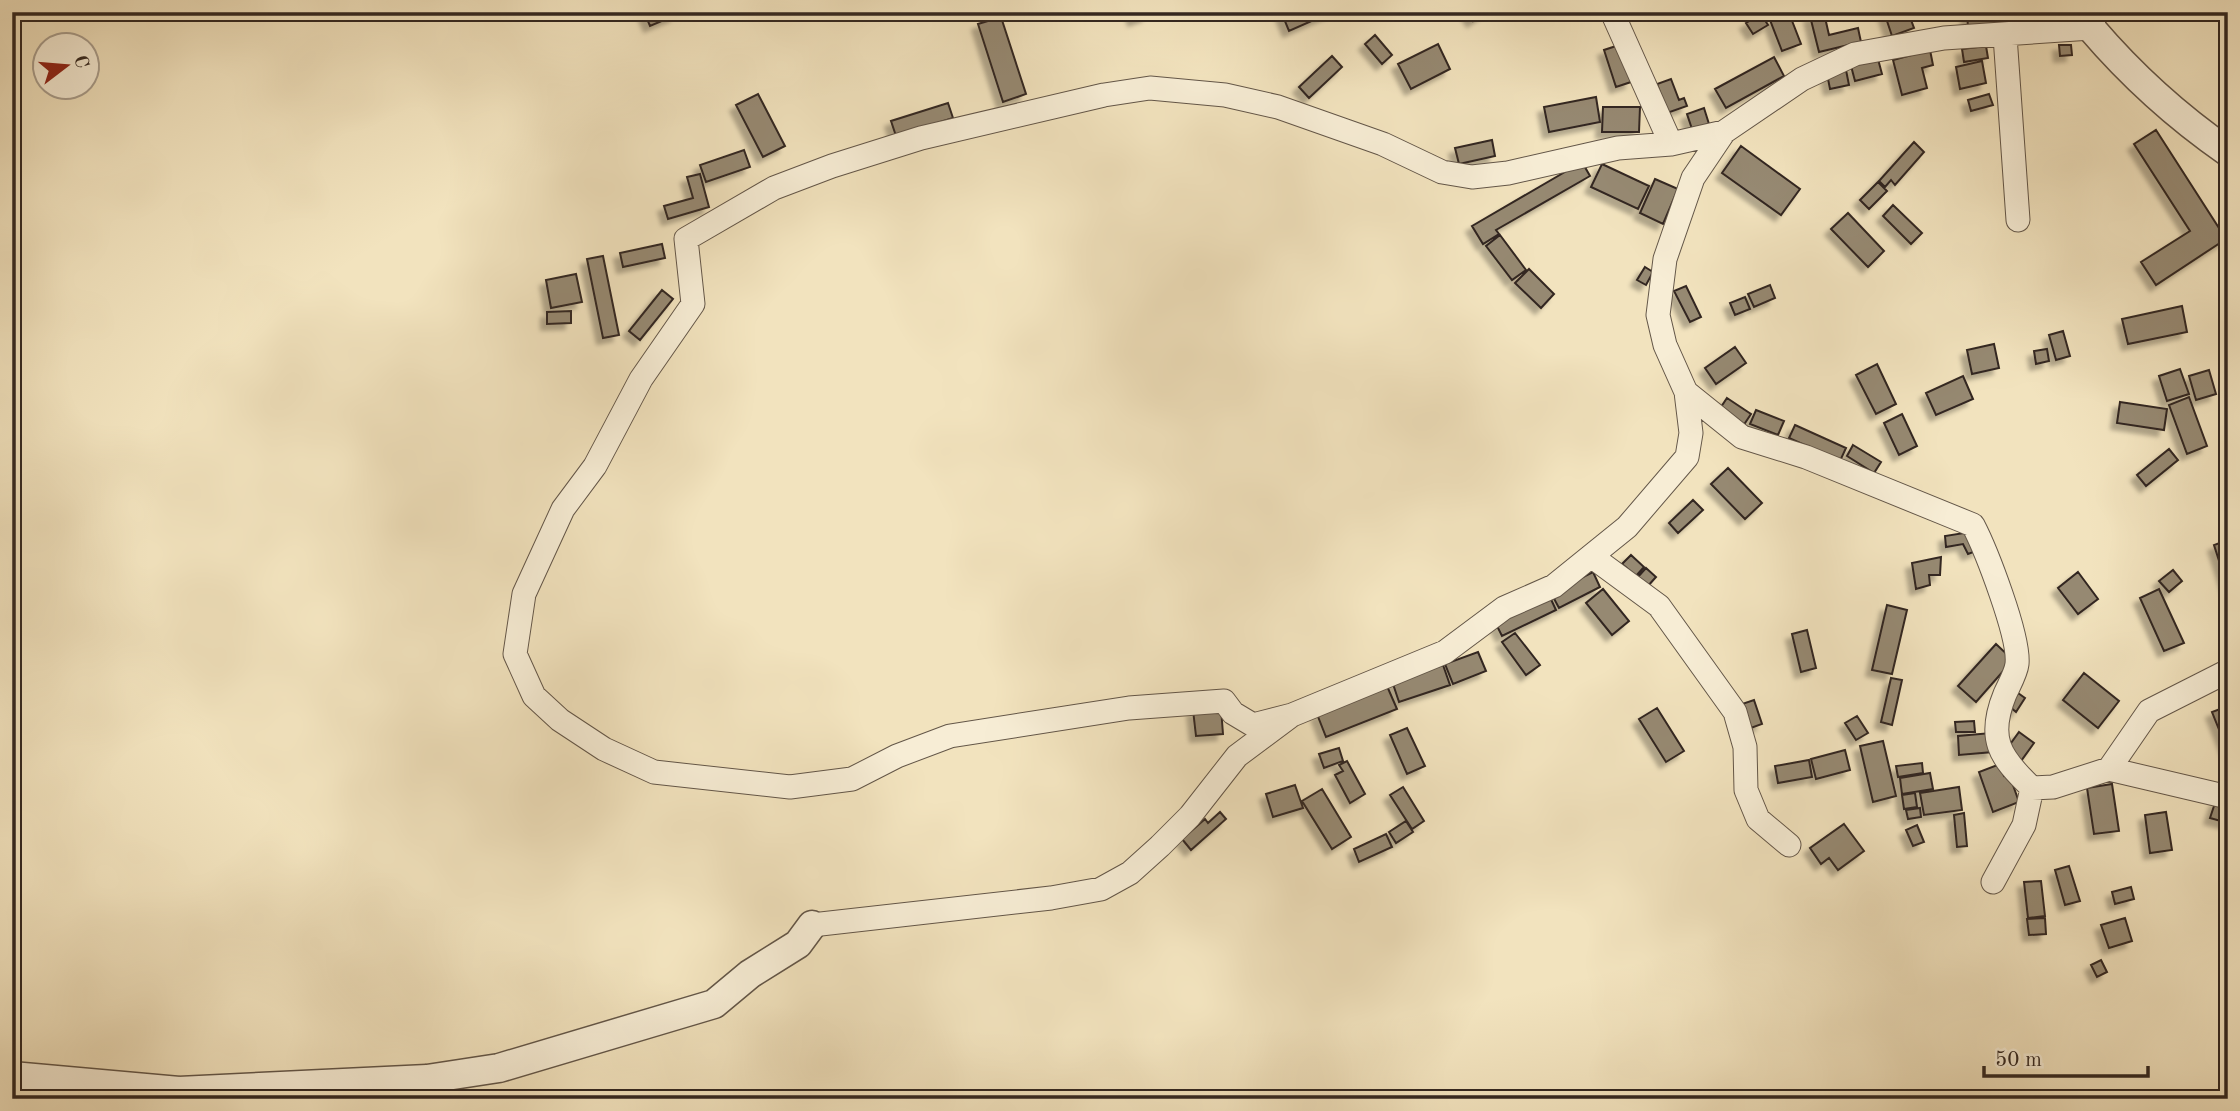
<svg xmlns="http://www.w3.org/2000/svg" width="2240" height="1111" font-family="'Old Standard TT',serif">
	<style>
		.building { fill: #968972; stroke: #332720; stroke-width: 2; filter: url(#shadow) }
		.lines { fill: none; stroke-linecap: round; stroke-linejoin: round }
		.minor-casing { stroke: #635648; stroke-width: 25 }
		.tertiary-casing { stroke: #635648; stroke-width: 31 }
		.minor { stroke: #f7edd5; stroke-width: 23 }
		.tertiary { stroke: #f7edd5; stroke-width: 28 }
	</style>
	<defs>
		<filter id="shadow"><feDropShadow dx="-6" dy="6" stdDeviation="2" flood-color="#0004"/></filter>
	</defs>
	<rect width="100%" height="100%" fill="#f2e3be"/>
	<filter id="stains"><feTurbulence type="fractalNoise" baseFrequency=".00286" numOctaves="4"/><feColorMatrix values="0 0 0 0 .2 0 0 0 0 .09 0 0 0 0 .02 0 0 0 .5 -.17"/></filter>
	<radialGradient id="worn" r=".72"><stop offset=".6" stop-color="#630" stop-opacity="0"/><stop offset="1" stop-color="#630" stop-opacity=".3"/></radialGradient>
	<!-- building -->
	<path class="building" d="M644 12H674L676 15 650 26Z
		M1132 12H1147L1148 15 1134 20Z
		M1286 12H1332L1289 31 1282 14Z
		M1467 12H1486L1473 21Z
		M1884 12H1908L1914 28 1892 36Z
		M1967 12H2055V21L1968 28Z
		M1789 13 1801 44 1782 51 1770 20Z
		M1824 13 1829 35 1858 28 1861 42 1819 52 1810 16Z
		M1761 14 1768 25 1753 34 1746 23Z
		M1001 17 1026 94 1003 102 978 24Z
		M1375 35 1392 55 1382 64 1365 44Z
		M1438 44 1450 69 1411 89 1398 64Z
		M1619 45 1631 82 1616 87 1604 50Z
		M2059 45H2071L2072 55 2060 56Z
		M1986 46 1988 58 1964 62 1962 49Z
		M1930 50 1933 65 1922 68 1927 88 1902 95 1893 60Z
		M1332 56 1342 67 1309 98 1299 87Z
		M1774 57 1784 76 1726 108 1715 89Z
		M1878 59 1882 74 1855 81 1851 66Z
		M1982 61 1986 83 1960 89 1956 67Z
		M1846 70 1849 85 1830 89 1827 74Z
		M1671 79 1679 100 1684 98 1687 106 1667 113 1657 84Z
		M758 94 785 146 763 157 736 105Z
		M1989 94 1993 105 1971 111 1968 100Z
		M1596 97 1600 122 1549 132 1544 107Z
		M948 103 953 118 896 136 891 121Z
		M1603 107H1640L1639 132H1602Z
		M1704 108 1709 124 1692 129 1687 114Z
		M2156 130 2226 239 2156 285 2141 262 2190 231 2134 144Z
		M1492 140 1495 156 1459 164 1455 148Z
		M1914 142 1924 152 1895 185 1891 180 1885 187 1879 181Z
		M1741 146 1800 189 1781 215 1722 173Z
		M744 150 750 167 706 182 700 165Z
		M1582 162 1590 176 1496 230 1499 234 1483 244 1472 226Z
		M1602 164 1649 186 1638 209 1591 187Z
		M700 174 709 207 668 219 664 206 693 198 687 177Z
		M1655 179 1678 189 1663 224 1640 213Z
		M1878 182 1887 191 1869 209 1860 200Z
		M1893 205 1922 233 1911 244 1883 216Z
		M1848 213 1884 251 1868 267 1831 229Z
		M1500 235 1526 270 1512 280 1486 246Z
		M662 244 665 258 623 267 620 253Z
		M603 256 619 335 603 338 587 259Z
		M1645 267 1653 272 1646 285 1637 280Z
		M1529 269 1554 294 1541 308 1515 283Z
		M576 274 582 302 551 308 546 280Z
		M1770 285 1775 298 1754 307 1748 294Z
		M1686 286 1701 317 1690 322 1674 291Z
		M662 290 673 299 640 340 629 331Z
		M1745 297 1750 309 1735 315 1730 303Z
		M2182 306 2187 332 2128 344 2122 319Z
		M571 311V323L547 324V312Z
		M2063 331 2070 356 2056 360 2049 335Z
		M1994 344 1999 368 1972 374 1967 350Z
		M1735 347 1746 363 1716 384 1705 368Z
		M2047 349 2049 361 2036 364 2034 351Z
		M1877 364 1896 404 1876 414 1856 375Z
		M2180 369 2189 394 2167 401 2159 376Z
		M2209 370 2216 394 2196 400 2189 376Z
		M1963 376 1973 399 1936 415 1926 393Z
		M2189 397 2207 446 2187 454 2169 405Z
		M1727 398 1751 414 1743 426 1719 410Z
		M2120 402 2167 409 2164 430 2117 423Z
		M1756 410 1784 421 1778 435 1750 424Z
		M1902 414 1917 446 1899 455 1884 423Z
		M1795 425 1846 448 1840 461 1789 438Z
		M1853 445 1881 462 1874 473 1847 456Z
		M2169 449 2178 460 2146 486 2137 475Z
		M1728 468 1762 503 1745 519 1711 484Z
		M1693 500 1703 510 1678 533 1669 523Z
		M1970 532 1979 550 1968 554 1963 544 1946 547 1945 536Z
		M2228 540V589L2214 545Z
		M1631 555 1644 567 1636 576 1622 564Z
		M1941 557 1940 575H1929L1930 585 1916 589 1912 563Z
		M1646 568 1656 577 1647 587 1637 578Z
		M2173 570 2182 581 2169 592 2159 581Z
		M1593 572 1600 587 1559 608 1551 593Z
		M2078 572 2098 599 2078 614 2058 588Z
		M1603 589 1629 621 1612 635 1586 603Z
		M2159 589 2184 643 2164 651 2140 598Z
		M1549 595 1556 610 1502 636 1495 622Z
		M1887 605 1907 610 1892 674 1872 670Z
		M1807 630 1816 668 1801 672 1792 634Z
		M1515 633 1540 665 1526 675 1502 642Z
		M1996 644 2013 660 1976 702 1958 686Z
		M1478 652 1486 671 1453 684 1445 664Z
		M1443 665 1450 685 1399 702 1392 681Z
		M2084 673 2119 701 2098 728 2063 700Z
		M1891 678 1902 680 1892 725 1881 722Z
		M1387 686 1397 709 1326 737 1317 714Z
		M2018 693 2025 698 2016 712 2009 706Z
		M1754 700 1762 724 1748 729 1739 705Z
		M2228 706V752L2212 712Z
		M1221 708 1223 734 1196 736 1193 710Z
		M1657 708 1684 751 1666 762 1639 719Z
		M1857 716 1868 733 1856 740 1845 723Z
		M1974 721 1975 732H1956L1955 722Z
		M1407 728 1425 766 1407 774 1390 735Z
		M2019 732 2034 743 2021 761 2006 750Z
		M1991 733 1993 752 1959 755 1958 736Z
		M1883 741 1896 796 1873 802 1860 746Z
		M1339 748 1343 761 1324 768 1319 754Z
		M1845 750 1850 770 1816 779 1811 759Z
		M1809 760 1812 777 1778 783 1775 766Z
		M1347 761 1365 794 1350 803 1335 775 1343 771 1339 765Z
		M1922 763 1923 773 1898 777 1896 766Z
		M2000 764 2004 776 2009 774 2019 802 1993 812 1979 772Z
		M1930 773 1933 789 1902 794 1900 778Z
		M2112 784 2119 831 2094 834 2087 788Z
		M1295 785 1303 808 1273 817 1266 794Z
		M1403 787 1424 821 1412 829 1390 795Z
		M1959 787 1962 810 1924 815 1920 793Z
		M1322 789 1351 837 1332 849 1302 801Z
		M1915 793 1917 807 1904 809 1902 795Z
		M2216 800 2228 804V823L2210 818Z
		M1920 808 1921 817 1908 819 1906 810Z
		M1220 812 1226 819 1191 850 1182 839 1205 819 1208 823Z
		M2166 812 2172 850 2150 853 2145 815Z
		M1964 813 1967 846 1957 847 1954 815Z
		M1406 821 1413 832 1396 843 1389 832Z
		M1844 824 1864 851 1838 870 1829 858 1821 864 1810 848Z
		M1917 825 1924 842 1913 846 1906 830Z
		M1386 834 1392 847 1359 862 1354 849Z
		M2069 866 2080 901 2065 905 2055 870Z
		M2041 881 2045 916 2028 918 2024 882Z
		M2131 887 2134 899 2115 904 2112 892Z
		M2045 918 2046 934 2029 935 2027 919Z
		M2125 918 2132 941 2109 948 2101 925Z
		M2101 960 2107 972 2097 977 2091 965Z"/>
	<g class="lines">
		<defs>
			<path id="minor" d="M1612 12 1671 144
				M2005 36 2018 220
				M1686 392 1742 437 1806 457 1973 525C1986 550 2020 637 2017 664 2016 673 2009 685 2005 694 1987 738 1999 757 2032 788L2053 787 2109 769 2228 797
				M1591 556 1659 606 1735 712 1745 747 1746 790 1758 819 1789 845
				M1292 715 1253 725 1233 713 1224 701 1129 708 950 736 897 756 852 779 790 787 654 772 604 749 560 720 534 696 515 654 524 594 563 509 595 466 641 379 693 304 686 239 774 188 832 166 921 138 1104 95 1150 88 1225 95 1278 107 1383 144 1442 172 1472 177 1508 173 1618 148 1671 144 1724 132
				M2109 769 2149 711 2228 671
				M1993 882 2024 825 2032 788
				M812 925 1051 898 1101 889 1130 873 1160 846 1190 816 1237 756 1292 715 1445 652 1504 608 1554 586 1627 527 1687 457 1691 433 1686 392 1665 345 1658 315 1665 259 1693 178 1724 132 1802 79 1855 54 1944 38 2091 28"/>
			<path id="tertiary" d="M2091 12V28C2132 76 2176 116 2228 152
				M12 1076 179 1091 427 1079 499 1068 714 1004 750 974 798 944 812 925"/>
		</defs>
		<!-- minor casing -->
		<use href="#minor" class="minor-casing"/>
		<!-- tertiary casing -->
		<use href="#tertiary" class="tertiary-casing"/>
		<!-- minor -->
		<use href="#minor" class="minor"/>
		<!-- tertiary -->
		<use href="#tertiary" class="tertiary"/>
	</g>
	<!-- margin -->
	<rect width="2240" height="1111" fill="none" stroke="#f2e3be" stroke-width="42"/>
	<rect x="14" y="14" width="2212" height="1083" fill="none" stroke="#332720" stroke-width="3.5"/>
	<rect x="21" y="21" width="2198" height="1069" fill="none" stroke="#332720" stroke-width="2"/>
	<!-- north arrow -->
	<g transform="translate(66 66) rotate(74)"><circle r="33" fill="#f7edd5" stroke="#a99e8d" stroke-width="2"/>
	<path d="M0-5L12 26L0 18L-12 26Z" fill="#8f2418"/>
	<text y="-10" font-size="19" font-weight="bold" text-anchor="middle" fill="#332720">С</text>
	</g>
	<!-- scale -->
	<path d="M1984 1066v10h164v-10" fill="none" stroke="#332720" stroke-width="3.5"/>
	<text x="1995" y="1066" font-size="21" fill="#332720" stroke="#f7edd5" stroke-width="5" paint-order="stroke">50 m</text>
	<rect width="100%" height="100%" filter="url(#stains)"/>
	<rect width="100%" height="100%" fill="url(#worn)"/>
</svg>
